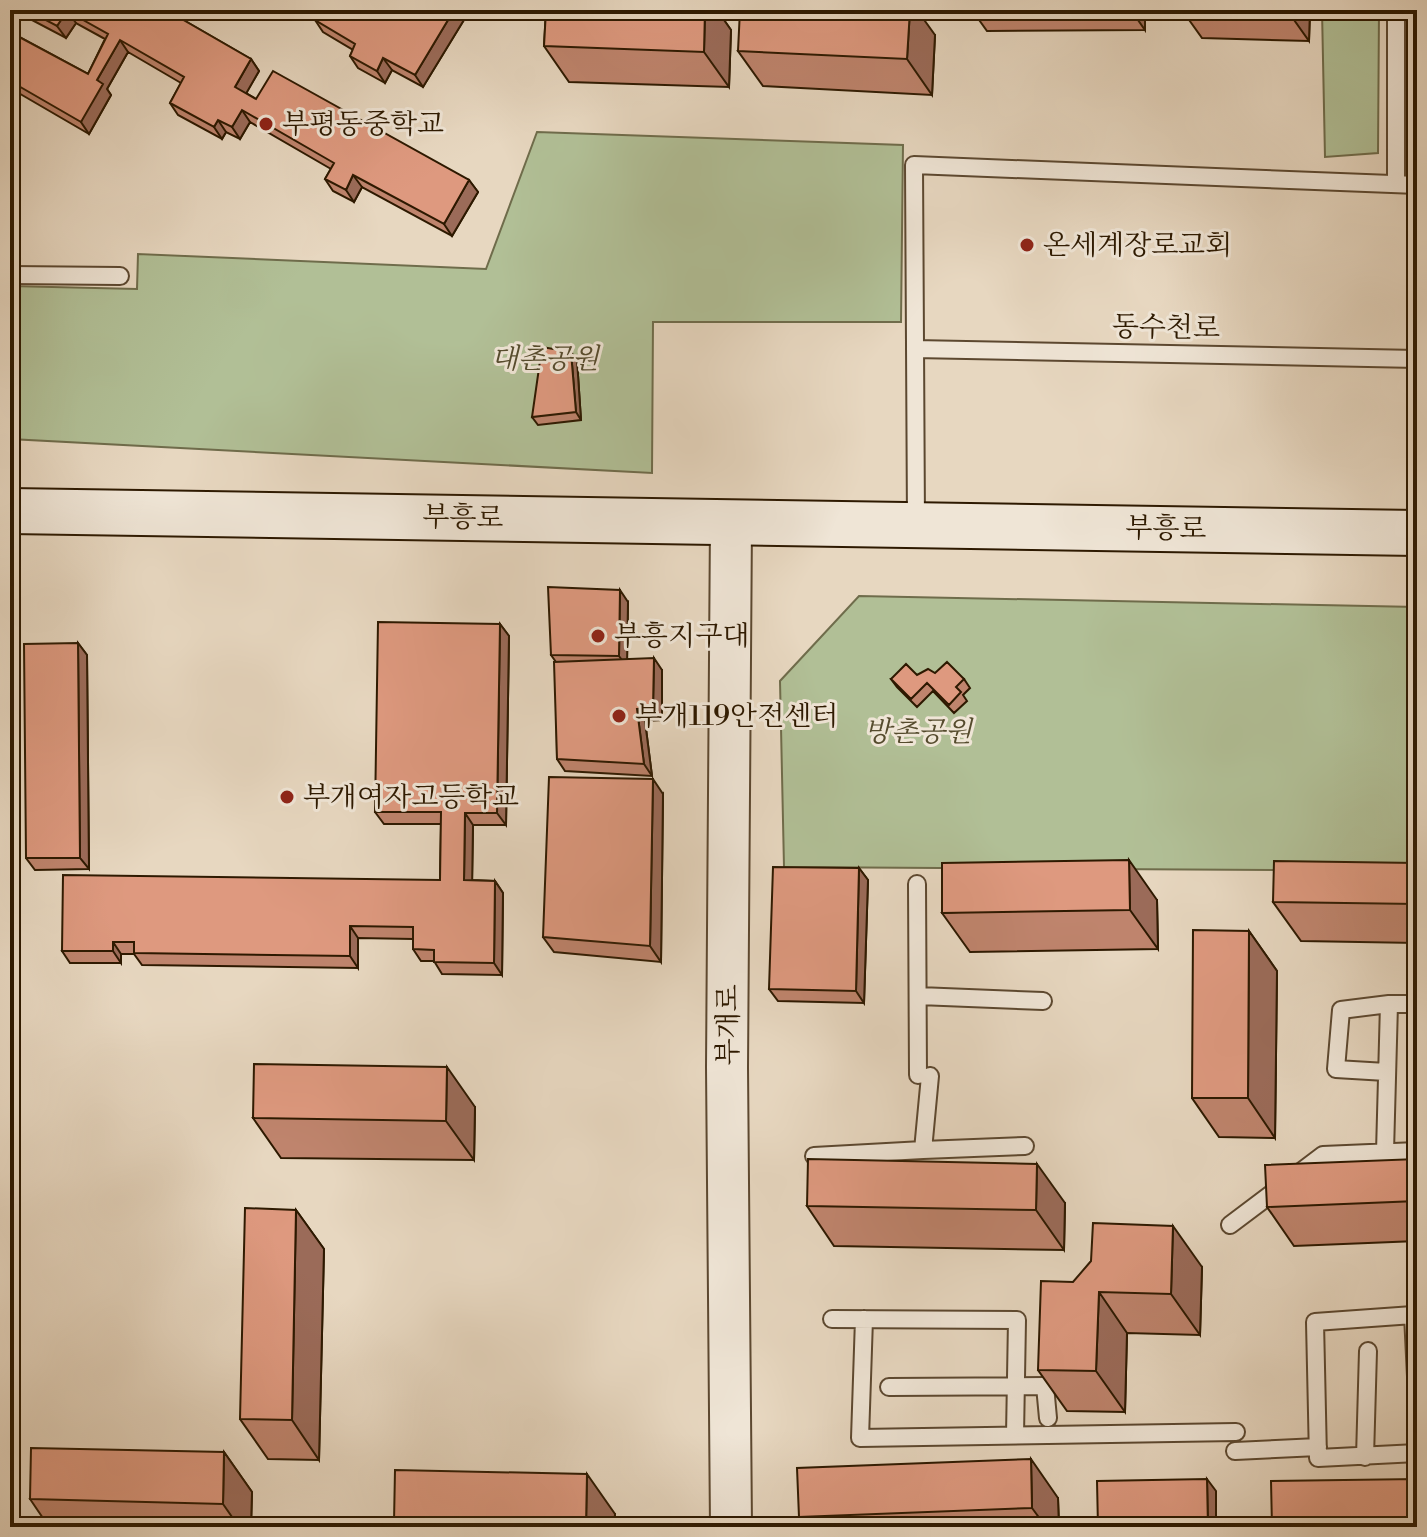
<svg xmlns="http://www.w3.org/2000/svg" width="1427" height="1537" font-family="'Libre Bodoni','Noto Serif KR',serif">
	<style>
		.green { fill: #b1bf96; stroke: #6f6c4b; stroke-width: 2 }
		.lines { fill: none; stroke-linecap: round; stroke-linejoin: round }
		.service-casing { stroke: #5c4830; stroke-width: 20 }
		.tertiary-casing { stroke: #5c4830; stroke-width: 44 }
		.secondary-casing { stroke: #2d1900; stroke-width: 48 }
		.service { stroke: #efe5d6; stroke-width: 16 }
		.tertiary { stroke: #efe5d6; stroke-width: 40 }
		.secondary { stroke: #efe5d6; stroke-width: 44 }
		.wall { fill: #bf846d; stroke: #2d1900; stroke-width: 2 }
		.shaded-wall { fill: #9b6b59; stroke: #2d1900; stroke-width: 2 }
		.building { fill: #de997f; stroke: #2d1900; stroke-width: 2 }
		.poi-dot { fill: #8f2418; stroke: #efe5d6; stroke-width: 3 }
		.labels { text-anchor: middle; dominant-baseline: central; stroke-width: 6; stroke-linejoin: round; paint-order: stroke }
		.poi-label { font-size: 28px; fill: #2d1900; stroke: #efe5d6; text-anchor: start }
		.street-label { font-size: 28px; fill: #2d1900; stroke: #efe5d6 }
		.park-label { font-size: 28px; font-style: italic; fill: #554b2d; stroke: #efe5d6 }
	</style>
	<rect width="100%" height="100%" fill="#e7d7c0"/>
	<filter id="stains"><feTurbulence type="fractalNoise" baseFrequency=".0025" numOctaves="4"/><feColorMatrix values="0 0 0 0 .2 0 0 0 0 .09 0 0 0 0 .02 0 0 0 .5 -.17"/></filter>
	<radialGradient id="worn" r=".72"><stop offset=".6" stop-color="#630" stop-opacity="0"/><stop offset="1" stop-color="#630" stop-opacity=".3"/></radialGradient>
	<!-- green -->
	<path class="green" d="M1322 10H1379L1378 153 1325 157Z
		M537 132 903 145 901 322H653L652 473 10 439V286L137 289 138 254 486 269Z
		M859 596 1417 607V871L784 867 780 681Z"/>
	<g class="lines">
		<defs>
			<path id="service" d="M1396 10V184
				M10 275 120 276
				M915 349 1417 359
				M916 523 914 165 1417 185
				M917 884 918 1075
				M919 996 1043 1001
				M1389 1004H1417
				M930 1076 923 1150 1025 1146
				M1385 1152 1389 1004 1341 1010 1336 1069 1386 1072
				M814 1156 923 1150
				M1230 1225 1323 1155 1417 1151
				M832 1319 1017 1320 1015 1435
				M864 1319 860 1438 1236 1432
				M889 1387 1045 1386 1048 1418
				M1417 1397 1413 1315 1315 1322 1318 1458 1417 1453
				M1235 1451 1318 1447
				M1365 1457 1368 1351"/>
			<path id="tertiary" d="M731 522 727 1067 731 1527"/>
			<path id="secondary" d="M10 511 1417 533"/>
		</defs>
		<!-- service casing -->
		<use href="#service" class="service-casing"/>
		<!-- tertiary casing -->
		<use href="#tertiary" class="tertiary-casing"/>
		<!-- secondary casing -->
		<use href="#secondary" class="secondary-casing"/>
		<!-- service -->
		<use href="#service" class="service"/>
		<!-- tertiary -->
		<use href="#tertiary" class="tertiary"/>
		<!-- secondary -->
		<use href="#secondary" class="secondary"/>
	</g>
	<!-- wall -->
	<path class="wall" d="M13 10H166L251 59 259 71 246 93 256 99 469 180 478 192 452 236 362 187 354 202 333 191 325 179 331 169 250 122 240 139 226 132 222 139 178 115 170 103 181 83 128 52 107 89 111 95 89 134 10 88V32L88 74 105 39 76 23 66 38Z
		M470 10 423 87 392 70 385 83 358 68 350 56 353 50 323 32 315 20Z
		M546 10H717L731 30 729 87 569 82 544 46Z
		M972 10H1145V30L987 31Z
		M1182 10H1310L1309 41 1202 38Z
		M935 35 932 95 763 86 738 51Z
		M577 360 581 420 538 425 532 417Z
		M628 602 627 659 662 670V720L645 721 652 776 565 771 557 759 556 662 551 655Z
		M500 624 509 636 506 825H473L472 880 495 881 503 893 502 975 442 974 434 961H421L413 949V939L358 938V968L142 965 134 954H121V963H70L62 951 440 880 441 824H384L375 812Z
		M78 643 87 655 89 869 35 870 26 858Z
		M935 673 964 679 970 688 963 695 967 701 954 713 933 691 917 707 897 687 891 679Z
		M663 794 661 962 554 952 543 937Z
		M1417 863V943L1301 941 1273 902Z
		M859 868 868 880 864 1003 778 1001 769 989Z
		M1157 900 1158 949 970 952 942 913Z
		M1249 931 1277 971 1275 1138 1219 1137 1192 1098Z
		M475 1107 474 1160 281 1158 253 1118Z
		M1417 1159V1241L1294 1246 1267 1207Z
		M1065 1203 1064 1250 834 1246 807 1206Z
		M296 1210 324 1249 319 1460 268 1459 240 1419Z
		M1202 1267 1200 1335 1127 1333 1125 1412 1067 1411 1038 1370 1073 1282Z
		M224 1452 252 1492 251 1527H49L30 1499Z
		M1058 1498 1059 1527H806L799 1517Z
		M615 1514 614 1527H397L394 1522Z
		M10 1516 18 1527H10Z"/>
	<!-- shaded-wall -->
	<path class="shaded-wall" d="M454 10H470L423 87 415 75Z
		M705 10H717L731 30 729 87 704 52Z
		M910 10H917L935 35 932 95 907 59Z
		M1131 10H1145V30Z
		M1287 10H1310L1309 41Z
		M67 11 76 23 66 38 57 26Z
		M120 40 128 52 107 89 111 95 89 134 81 122 97 80Z
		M383 58 392 70 385 83 377 71Z
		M251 59 259 71 243 99 235 87Z
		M242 110 250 122 240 139 232 127Z
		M218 120 226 132 222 139 214 127Z
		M353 175 362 187 354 202 346 190Z
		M469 180 478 192 452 236 444 224Z
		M571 352 577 360 581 420 576 412Z
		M620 590 628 602 627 667 619 656Z
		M500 624 509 636 506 825 497 813Z
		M78 643 87 655 89 869 80 858Z
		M654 658 662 670V720L653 708Z
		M637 709 645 721 652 776 644 764Z
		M653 779 663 794 661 962 650 946Z
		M465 813 473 825 472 892 464 880Z
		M1129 860 1157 900 1158 949 1130 910Z
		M859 868 868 880 864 1003 856 991Z
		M495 881 503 893 502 975 494 963Z
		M350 926 358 938V968L350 956Z
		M1249 931 1277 971 1275 1138 1248 1098Z
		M113 942 121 954V963L113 951Z
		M447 1067 475 1107 474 1160 446 1121Z
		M1037 1164 1065 1203 1064 1250 1036 1210Z
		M296 1210 324 1249 319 1460 292 1420Z
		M1173 1226 1202 1267 1200 1335 1171 1294Z
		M1099 1292 1127 1333 1125 1412 1096 1371Z
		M224 1452 252 1492 251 1527H239L223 1504Z
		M1031 1459 1058 1498 1059 1527H1046L1032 1508Z
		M587 1474 615 1514 614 1527 586 1526Z
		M1207 1479 1216 1491V1527H1208Z"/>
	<!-- building -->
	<path class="building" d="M27 10H166L251 59 235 87 256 99 273 71 469 180 444 224 353 175 346 190 325 179 334 163 242 110 232 127 218 120 214 127 170 103 184 77 120 40 97 80 103 84 81 122 10 81V32L88 74 108 34 67 11 57 26Z
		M319 10H454L415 75 383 58 377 71 350 56 355 44 315 20Z
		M546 10H705L704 52 544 46Z
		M740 10H910L907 59 738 51Z
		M542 347 571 352 576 412 532 417Z
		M548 587 620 590 619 656 551 655Z
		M378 622 500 624 497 813H465L464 880 495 881 494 963 434 962V950L413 949V927L350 926V956L134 953V942H113V951H62L63 875 440 880 441 812H375Z
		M78 643 80 858H26L24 644Z
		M654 658 653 708 637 709 644 764 557 759 554 662Z
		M947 662 964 679 956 687 961 692 949 705 927 683 911 699 891 679 906 664 917 675 928 669 935 673Z
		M549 777 653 779 650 946 543 937Z
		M1129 860 1130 910 942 913V863Z
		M1274 861 1417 863V904L1273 902Z
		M773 867 859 868 856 991 769 989Z
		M1193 930 1249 931 1248 1098H1192Z
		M254 1064 447 1067 446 1121 253 1118Z
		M808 1159 1037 1164 1036 1210 807 1206Z
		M1417 1159V1201L1267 1207 1265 1165Z
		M245 1208 296 1210 292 1420 240 1419Z
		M1093 1223 1173 1226 1171 1294 1099 1292 1096 1371 1038 1370 1041 1281 1073 1282 1091 1261Z
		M31 1448 224 1452 223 1504 30 1499Z
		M1031 1459 1032 1508 799 1517 797 1468Z
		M395 1470 587 1474 586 1526 394 1522Z
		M1207 1479 1208 1527H1098L1097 1481Z
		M1417 1479V1527H1272L1271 1481Z"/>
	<!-- markers -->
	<g class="poi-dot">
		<circle cx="266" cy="124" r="8"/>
		<circle cx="1027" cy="245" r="8"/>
		<circle cx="598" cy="636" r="8"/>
		<circle cx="619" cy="716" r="8"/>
		<circle cx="287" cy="797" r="8"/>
	</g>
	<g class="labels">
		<!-- poi labels -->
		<g class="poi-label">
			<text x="282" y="124">부평동중학교</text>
			<text x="1043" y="245">온세계장로교회</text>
			<text x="614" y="636">부흥지구대</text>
			<text x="635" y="716">부개119안전센터</text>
			<text x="303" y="797">부개여자고등학교</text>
		</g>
		<!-- street labels -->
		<g class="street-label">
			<text transform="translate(1166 328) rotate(1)">동수천로</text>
			<text transform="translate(463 518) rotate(1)">부흥로</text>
			<text transform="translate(1166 529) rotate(1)">부흥로</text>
			<text transform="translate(728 1025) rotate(-90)">부개로</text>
		</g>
		<!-- park labels -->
		<g class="park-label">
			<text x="545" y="359">대촌공원</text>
			<text x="918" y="732">방촌공원</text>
		</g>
	</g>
	<!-- margin -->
	<rect width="1427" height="1537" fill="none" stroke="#e7d7c0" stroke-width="40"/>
	<rect x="12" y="12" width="1403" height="1513" fill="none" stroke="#2d1900" stroke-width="4"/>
	<rect x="20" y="20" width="1387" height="1497" fill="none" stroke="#2d1900" stroke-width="2"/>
	<rect width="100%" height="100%" filter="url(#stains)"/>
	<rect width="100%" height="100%" fill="url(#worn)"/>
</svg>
